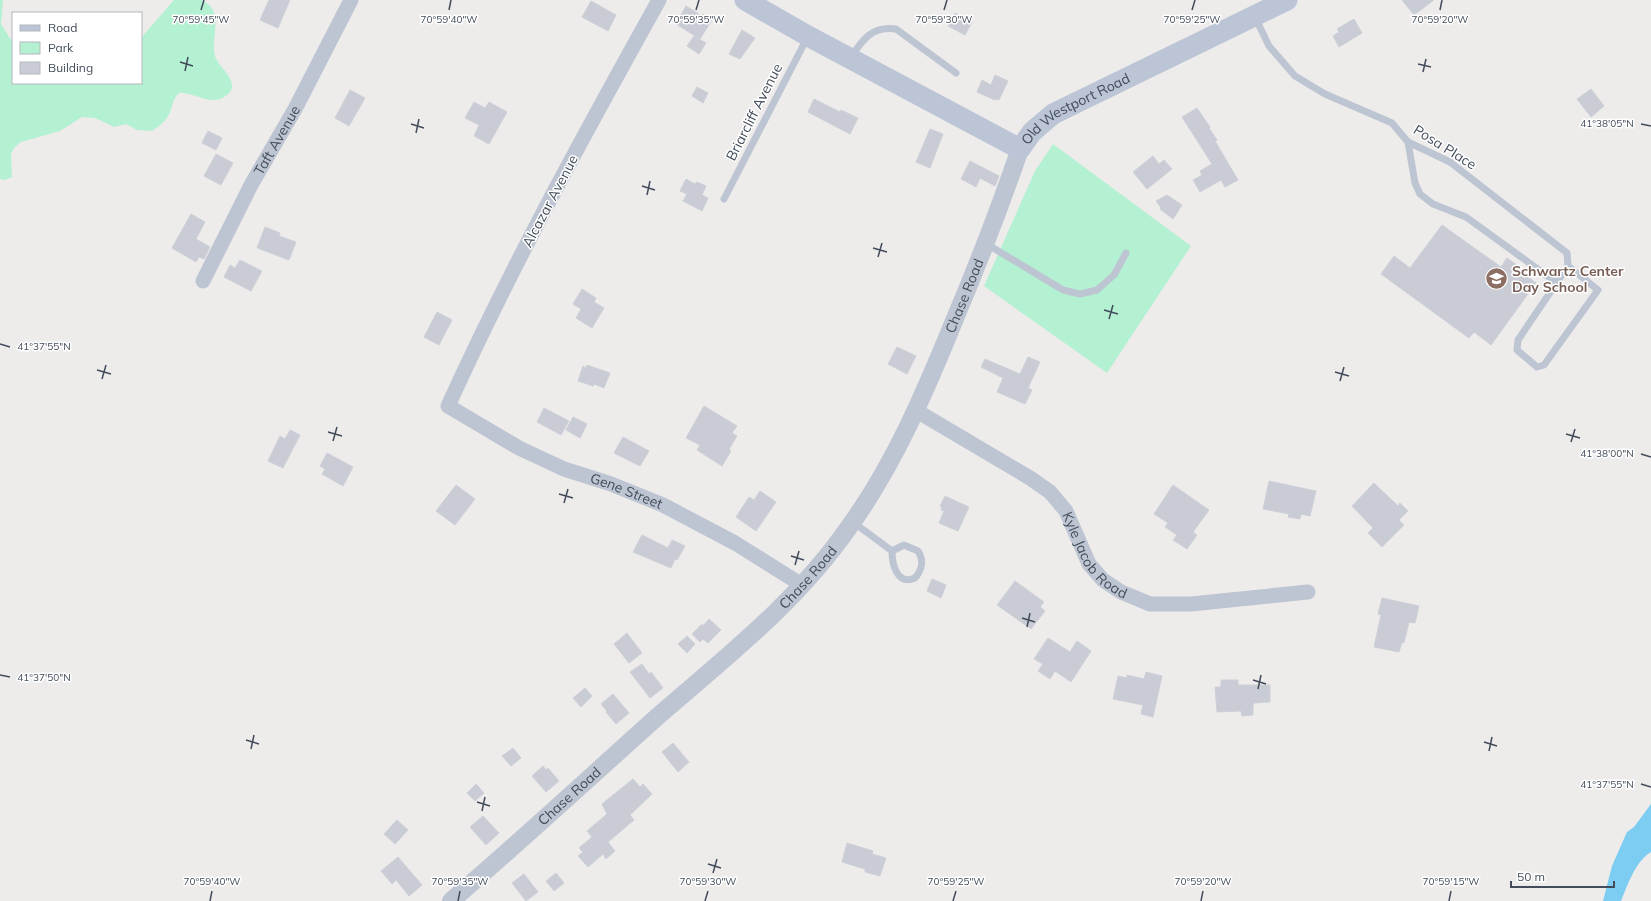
<svg xmlns="http://www.w3.org/2000/svg" width="1651" height="901" font-family="Mulish,sans-serif">
	<style>
		.green { fill: #b4f1d2 }
		.water { fill: #7dccf2 }
		.building { fill: #c9ccd4; stroke: #ced0d8 }
		.lines { fill: none; stroke-linecap: round; stroke-linejoin: round }
		.service { stroke: #bdc5d2; stroke-width: 7 }
		.minor { stroke: #bdc5d2; stroke-width: 15 }
		.tertiary { stroke: #bdc5d2; stroke-width: 18 }
		.secondary { stroke: #bbc5d6; stroke-width: 21 }
		.ticks { fill: none; stroke: #424c5a; stroke-width: 1.5 }
		.labels { text-anchor: middle; dominant-baseline: central; stroke-width: 3; stroke-linejoin: round; paint-order: stroke }
		.street-label { font-size: 14px; fill: #424c5a; stroke: #fff }
		.education-label { font-size: 14px; font-weight: bold; fill: #785e54; stroke: #fff; text-anchor: start }
		.ticks-label { font-size: 10px; text-anchor: middle; fill: #424c5a; stroke: #fff; stroke-width: 3; stroke-linejoin: round; paint-order: stroke }
	</style>
	<rect width="100%" height="100%" fill="#eeebeb"/>
	<!-- green -->
	<path class="green" d="M0 0H3L1 24 13 43V83H141V38L174 0H202C205 2 210 5 212 8 220 22 211 42 215 56 219 69 245 84 224 97 211 106 194 92 179 93 172 99 173 108 168 116 164 123 158 127 152 131L137 130 126 124 114 127 95 118 82 117 60 131 21 142 14 148 11 154 12 177 5 180 0 179Z
		M1053 144 1191 246 1107 373 984 286 1035 171Z"/>
	<!-- water -->
	<path class="water" d="M1651 804V852C1635 862 1628 884 1621 901H1603L1612 866 1627 832 1634 827Z"/>
	<!-- building -->
	<path class="building" d="M269 0H290L278 28 260 20Z
		M1402 0H1434L1414 15Z
		M591 1 616 15 608 31 582 17Z
		M686 6 702 16 703 14 712 20 700 39 676 24Z
		M955 13 972 22 965 35 948 26Z
		M1354 19 1362 33 1339 47 1333 36 1339 32 1337 29Z
		M742 30 755 38 740 59 729 54Z
		M694 36 706 43 699 54 687 46Z
		M995 75 1008 81 999 100 996 99 995 100 977 92 982 80 991 85Z
		M697 87 708 93 703 103 692 96Z
		M1591 89 1604 106 1591 117 1577 99Z
		M350 90 365 98 349 126 335 118Z
		M814 99 840 112 841 110 858 118 850 134 808 112Z
		M474 102 485 108 489 102 507 112 489 144 474 136 479 125 465 118Z
		M1197 108 1210 127 1209 128 1217 140 1215 141 1238 180 1225 187 1221 180 1200 192 1193 180 1202 175 1200 171 1212 164 1182 117Z
		M930 129 943 134 930 168 916 162Z
		M208 131 222 138 216 150 202 143Z
		M216 154 233 163 221 185 204 176Z
		M1153 156 1159 164 1164 160 1172 169 1147 189 1133 172Z
		M970 161 999 176 995 186 980 178 976 187 961 179Z
		M686 179 695 184 697 182 706 186 702 195 708 198 702 211 683 201 687 194 680 191Z
		M1167 195 1182 205 1173 219 1160 209 1161 208 1156 201Z
		M191 214 205 222 196 239 210 247 204 259 199 257 196 262 172 248Z
		M1442 225 1501 267 1507 258 1521 268 1519 270 1536 283 1491 345 1474 332 1469 338 1381 274 1394 256 1410 268Z
		M265 227 280 233 279 236 296 242 289 260 257 248Z
		M240 260 262 271 251 291 224 277 230 265 235 268Z
		M582 289 596 298 594 302 604 308 592 328 576 318 581 309 573 304Z
		M437 312 452 320 439 345 424 337Z
		M897 347 916 356 907 374 888 364Z
		M1028 357 1040 362 1028 388 1032 390 1025 404 997 392 1003 378 981 367 985 359 1020 374Z
		M587 365 610 373 604 388 594 384 593 386 578 381 583 366 586 368Z
		M704 406 737 426 732 433 737 436 729 449 731 451 722 466 697 450 700 445 686 438Z
		M544 408 569 421 561 435 537 422Z
		M573 417 587 424 580 438 566 430Z
		M290 430 300 435 283 468 268 461 280 436 285 439Z
		M623 437 649 451 640 466 614 453Z
		M327 453 353 467 343 486 322 474 325 469 320 466Z
		M1269 481 1316 491 1310 516 1301 514 1300 519 1288 517 1289 514 1263 509Z
		M1374 483 1398 506 1400 503 1408 511 1399 520 1404 525 1382 547 1368 533 1373 528 1352 506Z
		M456 485 475 499 455 525 436 511Z
		M1173 485 1209 510 1193 532 1197 535 1187 549 1173 540 1177 535 1165 527 1168 523 1154 514Z
		M760 491 776 502 756 531 736 517 749 497 754 500Z
		M945 496 969 507 958 531 939 523 944 511 941 510 942 507 940 506Z
		M642 535 668 548 672 540 685 546 677 560 675 559 671 568 633 552Z
		M932 579 946 585 941 598 927 591Z
		M1015 581 1044 602 1040 607 1045 611 1031 629 997 605Z
		M1382 598 1419 606 1415 623 1409 622 1404 643 1402 642 1399 652 1374 647 1381 615 1378 614Z
		M709 619 721 630 708 643 703 639 700 642 692 634 702 624 703 626Z
		M627 633 642 653 629 663 614 644Z
		M687 636 695 644 687 653 678 644Z
		M1048 638 1070 652 1077 641 1091 651 1071 682 1055 671 1050 679 1038 671 1043 664 1034 659Z
		M642 664 649 674 651 672 663 688 650 698 630 672Z
		M1146 672 1162 676 1153 717 1141 714 1143 705 1113 699 1118 676 1127 678V675L1144 679Z
		M1221 680H1238V685H1270V702L1254 703 1253 706V715L1242 716 1241 711 1217 712 1215 687H1221Z
		M585 688 592 696 581 707 573 698Z
		M613 694 629 713 616 724 606 712 607 711 601 704Z
		M673 743 689 762 678 772 662 752Z
		M513 748 521 758 511 766 502 756Z
		M543 766 546 770 548 768 559 781 546 792 532 776Z
		M633 779 640 787 643 784 652 794 630 815 634 820 608 842 615 851 606 859 603 854 588 867 578 856 583 852 579 848 592 837 587 831 607 814 602 804Z
		M476 784 484 793 475 801 467 793Z
		M483 816 499 833 486 845 470 827Z
		M397 820 408 830 395 844 384 834Z
		M847 843 873 851 872 854 886 858 880 876 865 872V869L842 862Z
		M398 857 422 885 409 896 396 880 392 884 381 871Z
		M556 873 564 883 554 891 546 881Z
		M524 874 538 892 526 901 512 883Z"/>
	<g class="lines">
		<!-- service -->
		<path class="service" d="M1255 17 1269 46 1295 76 1325 94 1392 123 1408 142 1450 162 1567 253 1568 266 1518 340 1517 350 1537 367 1544 365 1598 290 1568 266
			M851 57C863 39 872 26 896 29L956 73
			M1408 142 1415 183 1420 194 1433 204 1466 217 1557 283
			M724 199 807 38
			M985 243 1063 290 1080 294 1097 290 1114 275 1126 253
			M853 522 892 551C892 564 897 586 915 578 922 570 924 560 918 551L904 545 892 551"/>
		<!-- minor -->
		<g class="minor">
			<path id="s1" d="M659 0C585 133 511 267 448 406L519 448 564 469 611 484 663 505 735 543 802 585"/>
			<path id="s2" d="M203 281 251 185 295 109 351 0"/>
			<path id="s3" d="M915 410 1030 478 1050 492 1066 511 1089 564 1103 580 1121 592 1150 604H1191L1308 592"/>
		</g>
		<!-- tertiary -->
		<path class="tertiary" id="s4" d="M451 901C521 841 589 778 657 717 725 658 797 602 849 527 894 465 925 392 954 321 978 264 1000 207 1020 149"/>
		<!-- secondary -->
		<path class="secondary" id="s5" d="M745 0 808 36 1020 149 1032 132 1053 114 1287 0"/>
	</g>
	<!-- ticks -->
	<path class="ticks" d="M201 10 204 0M449 10 451 0M696 10 699 0M944 10 947 0M1192 10 1195 0M1440 10 1442 0M180 62 193 66M1418 64 1431 67M185 71 188 57M1423 72 1426 59M411 124 424 128M1641 124 1651 126M416 133 419 119M642 186 655 190M647 195 650 181M873 248 887 252M878 257 882 243M1104 310 1118 314M1109 319 1113 305M0 344 10 347M97 370 111 374M1335 372 1349 376M102 379 106 365M1340 381 1344 367M328 432 342 436M1566 434 1580 438M333 441 337 427M1571 442 1575 429M1641 454 1651 457M559 494 573 498M564 503 568 489M791 556 804 560M795 565 799 551M1022 618 1035 622M1027 627 1030 613M0 675 10 677M1253 680 1266 684M1258 689 1261 675M246 740 259 744M1484 742 1497 746M251 749 254 735M1489 751 1492 737M1641 784 1651 787M477 802 490 806M482 811 485 797M708 864 721 868M713 873 717 859M210 901 212 891M458 901 460 891M705 901 708 891M953 901 956 891M1201 901 1203 891M1449 901 1451 891"/>
	<!-- icons -->
	<defs>
		<symbol id="school-disc" viewBox="-11 -11 22 22"><circle r="9.5" fill="#8d6e63" stroke="#fff"/><path d="M0-5L7-2L0 1L-7-2ZM-4 1L0 2.5L4 1V4Q0 6-4 4Z" fill="#fff"/></symbol>
	</defs>
	<g fill-rule="evenodd">
		<use href="#school-disc" x="1484" y="266" width="25" height="25"/>
	</g>
	<g class="labels">
		<!-- street labels -->
		<g class="street-label">
			<text stroke="none"><textPath href="#s5" startOffset="383">Old Westport Road</textPath></text>
			<text transform="translate(754 112) rotate(-63)">Briarcliff Avenue</text>
			<text stroke="none"><textPath href="#s2" startOffset="159">Taft Avenue</textPath></text>
			<text transform="translate(1445 147) rotate(32)">Posa Place</text>
			<text transform="translate(550 201) rotate(-62)">Alcazar Avenue</text>
			<text stroke="none"><textPath href="#s4" startOffset="806">Chase Road</textPath></text>
			<text stroke="none"><textPath href="#s1" startOffset="656">Gene Street</textPath></text>
			<text stroke="none"><textPath href="#s3" startOffset="237">Kyle Jacob Road</textPath></text>
			<text stroke="none"><textPath href="#s4" startOffset="482">Chase Road</textPath></text>
			<text stroke="none"><textPath href="#s4" startOffset="158">Chase Road</textPath></text>
		</g>
		<!-- education labels -->
		<g class="education-label">
			<text x="1512" y="271">Schwartz Center<tspan x="1512" dy="16">Day School</tspan></text>
		</g>
	</g>
	<g class="ticks-label">
		<text x="201" y="23">70°59'45"W</text>
		<text x="449" y="23">70°59'40"W</text>
		<text x="696" y="23">70°59'35"W</text>
		<text x="944" y="23">70°59'30"W</text>
		<text x="1192" y="23">70°59'25"W</text>
		<text x="1440" y="23">70°59'20"W</text>
		<text x="1607" y="127">41°38'05"N</text>
		<text x="44" y="350">41°37'55"N</text>
		<text x="1607" y="457">41°38'00"N</text>
		<text x="44" y="681">41°37'50"N</text>
		<text x="1607" y="788">41°37'55"N</text>
		<text x="212" y="885">70°59'40"W</text>
		<text x="460" y="885">70°59'35"W</text>
		<text x="708" y="885">70°59'30"W</text>
		<text x="956" y="885">70°59'25"W</text>
		<text x="1203" y="885">70°59'20"W</text>
		<text x="1451" y="885">70°59'15"W</text>
	</g>
	<!-- legend -->
	<rect x="12" y="12" width="130" height="72" fill="#ffffff" stroke="#b3b7bd"/>
	<rect x="20" y="25" width="20" height="6" fill="#bbc5d6" stroke="#b3b7bd"/>
	<text x="48" y="32" font-size="12" fill="#424c5a">Road</text>
	<rect x="20" y="42" width="20" height="12" fill="#b4f1d2" stroke="#b3b7bd"/>
	<text x="48" y="52" font-size="12" fill="#424c5a">Park</text>
	<rect x="20" y="62" width="20" height="12" fill="#c9ccd4" stroke="#b3b7bd"/>
	<text x="48" y="72" font-size="12" fill="#424c5a">Building</text>
	<!-- scale -->
	<path d="M1511 881v6h103v-6" fill="none" stroke="#424c5a" stroke-width="2"/>
	<text x="1517" y="881" font-size="12" fill="#424c5a" stroke="#ffffff" stroke-width="3" paint-order="stroke">50 m</text>
</svg>
